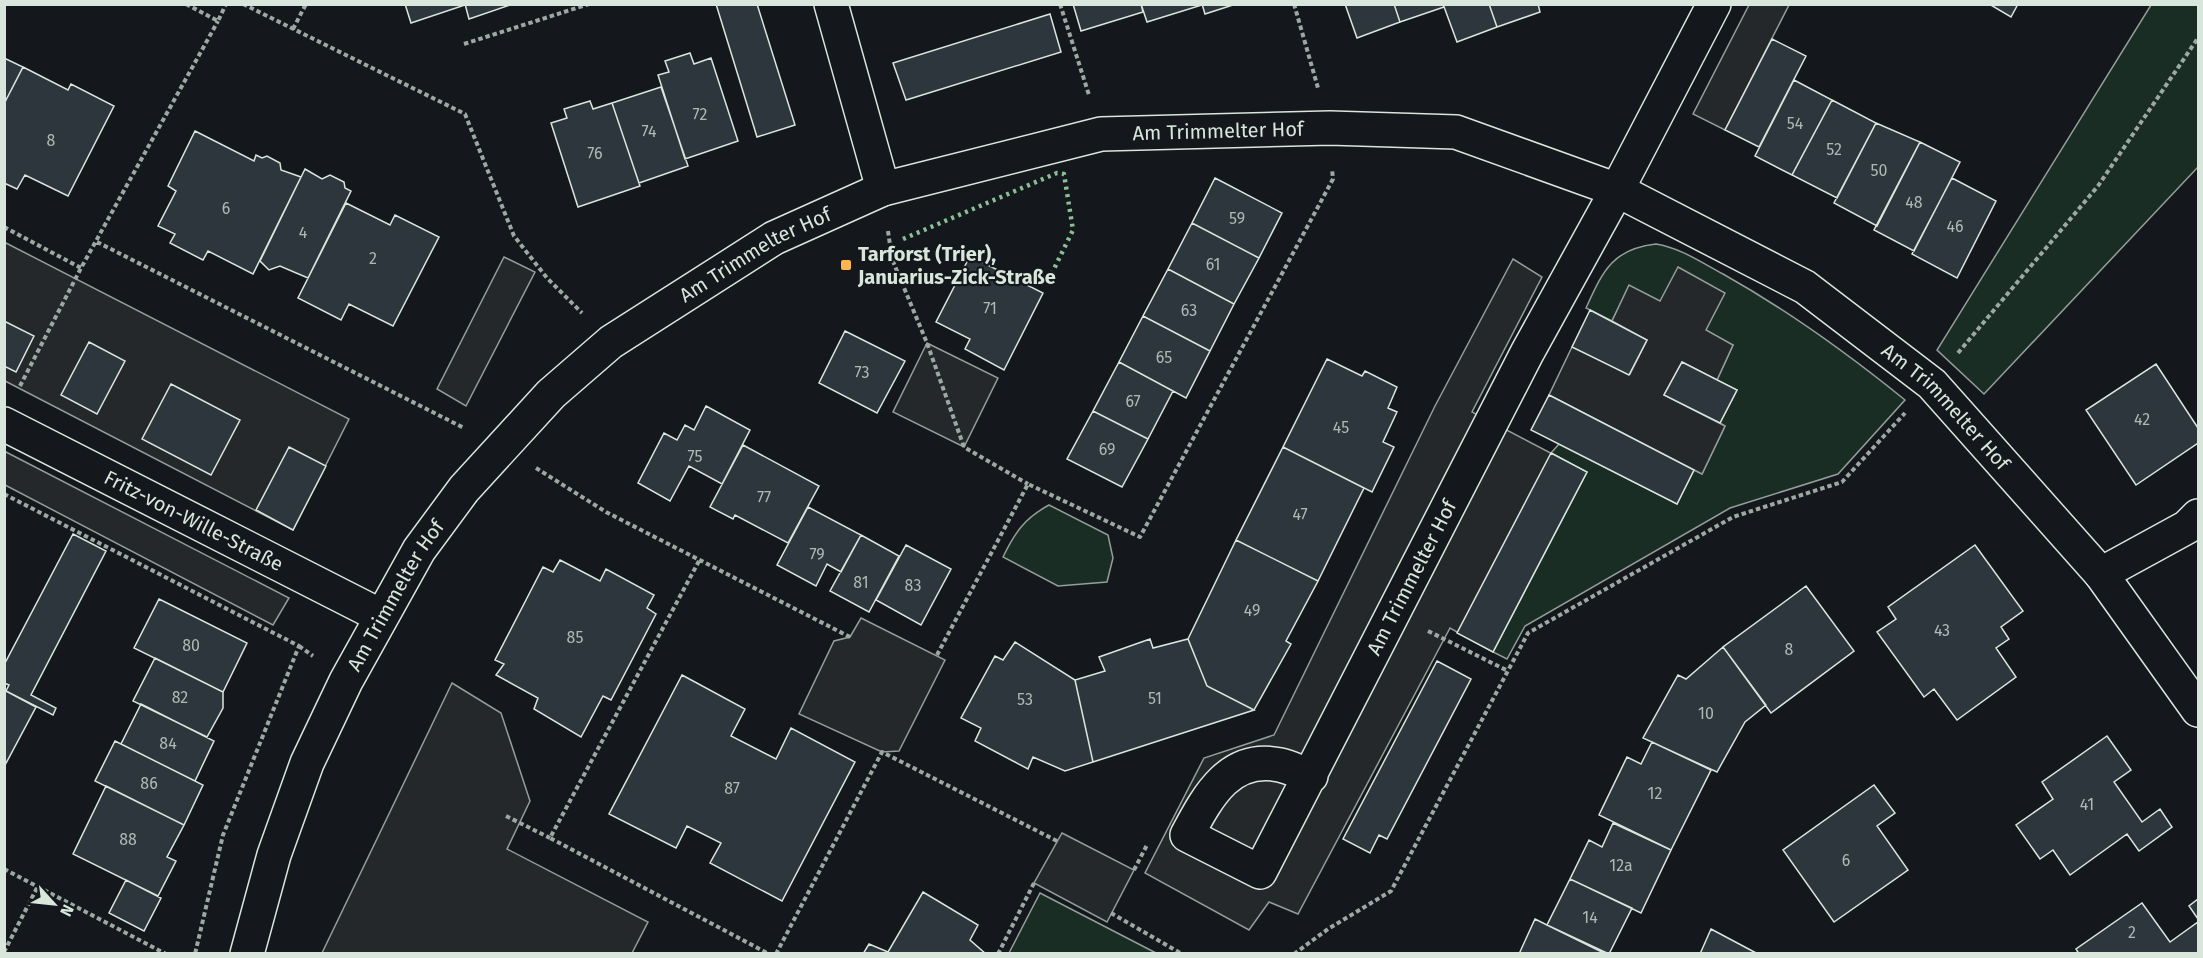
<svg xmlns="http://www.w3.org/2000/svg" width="2203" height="958" font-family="'Fira Sans',sans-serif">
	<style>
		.green { fill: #1a2d24; stroke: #939e99; stroke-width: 1.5 }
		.parking { fill: #24282b; stroke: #939e99; stroke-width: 1.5 }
		.building { fill: #2c363c; stroke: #d8e6dc; stroke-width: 1.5 }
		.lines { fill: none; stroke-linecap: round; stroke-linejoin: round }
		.minor-casing { stroke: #d8e6dc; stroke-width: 36 }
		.path { stroke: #9da8a2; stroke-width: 4; stroke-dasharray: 4.5 3; stroke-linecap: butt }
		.minor { stroke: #14181c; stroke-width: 33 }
		.hedge { stroke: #8ac095; stroke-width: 4.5; stroke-dasharray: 3 4.5; stroke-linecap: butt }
		.poi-dot { fill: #ffb74d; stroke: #14181c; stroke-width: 2 }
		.labels { text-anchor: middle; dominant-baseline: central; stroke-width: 4.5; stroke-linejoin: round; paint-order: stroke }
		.number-label { font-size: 16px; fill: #adbab4 }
		.street-label { font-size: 20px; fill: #d8e6dc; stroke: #14181c }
		.poi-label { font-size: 20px; font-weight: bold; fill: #d8e6dc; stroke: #14181c; text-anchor: start }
	</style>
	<rect width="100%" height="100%" fill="#14181c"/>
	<!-- green -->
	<path class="green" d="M2151 5H2198V167L1984 394 1937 350Z
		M1656 244C1681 248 1702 263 1723 274 1789 311 1847 353 1905 400L1838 474 1730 508 1525 626 1507 659 1493 652 1586 472 1551 453 1559 444 1677 504 1694 470 1702 474 1725 426 1720 423 1737 390 1717 380 1733 345 1705 330 1724 293 1660 302 1629 286 1612 321 1586 308C1603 271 1612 249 1656 244Z
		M1049 505 1108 535 1113 558 1107 582 1058 586 1003 557C1015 532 1025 518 1049 505Z
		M1040 893 1156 953H1009Z"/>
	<!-- parking -->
	<path class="parking" d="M1749 5H1789L1725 130 1693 114Z
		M4 242 349 419 293 530 5 381Z
		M504 257 535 272 466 406 437 389Z
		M1513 259 1542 277 1472 412 1587 472 1493 652 1450 628 1298 914 1269 902 1249 930 1145 873 1204 758 1274 735 1435 406Z
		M1678 267 1725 293 1706 330 1733 345 1717 380 1682 362 1664 395 1725 426 1702 474 1549 395 1572 347 1630 374 1647 340 1612 321 1629 285 1660 301Z
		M927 343 998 378 964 447 893 412Z
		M4 451 289 598 273 625 5 485Z
		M861 618 945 660 899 751 882 752 799 714 834 641 850 637Z
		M452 683 501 713 530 801 507 849 648 922 632 953H322Z
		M1062 833 1134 870 1107 922 1034 883Z"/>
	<!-- building -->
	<path class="building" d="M405 4H465V5L411 23Z
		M465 4H513L469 19Z
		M716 4H757L795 125 757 137Z
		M1073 4H1141L1143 12 1081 31Z
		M1141 4H1202V5L1147 22Z
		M1202 4H1236L1205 14Z
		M1345 4H1394L1400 22 1357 38Z
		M1394 4H1443L1444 7 1400 22Z
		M1443 4H1489L1497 27 1457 42Z
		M1489 4H1538L1540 12 1497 27Z
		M1989 4H2018L2011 17Z
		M1050 14 1061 52 906 100 893 63Z
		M1772 39 1806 56 1759 147 1725 130Z
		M690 53 694 64 711 58 738 141 685 159 658 75 669 72 665 61Z
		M4 58 23 67 4 104Z
		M23 67 68 90 71 84 114 106 68 196 25 175 17 189 4 183V104Z
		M1794 80 1832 100 1792 175 1755 156Z
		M661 87 688 166 639 183 612 103Z
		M1832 100 1876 123 1837 198 1792 175Z
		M590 101 593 109 612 103 640 186 578 207 551 123 567 118 564 109Z
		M1876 123 1920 142 1877 226 1834 203Z
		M195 131 254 161 256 155 262 158 267 156 280 163 281 170 301 177 253 274 208 251 203 260 170 243 175 234 158 226 176 191 168 186Z
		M1920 142 1960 162 1914 251 1874 230Z
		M305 169 322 179 330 175 344 182 345 188 351 191 308 278 280 266 269 270 260 261Z
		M1215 178 1282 213 1259 258 1192 223Z
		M1952 178 1996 201 1957 278 1912 254Z
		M346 203 390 225 395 215 439 237 393 326 349 304 341 320 298 298Z
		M1192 223 1259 258 1234 304 1168 269Z
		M970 256 1043 293 1004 370 965 349 970 339 936 322Z
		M1168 269 1234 304 1210 351 1143 316Z
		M1590 310 1647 340 1629 375 1572 347Z
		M1143 316 1210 351 1186 398 1119 362Z
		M4 321 34 336 16 372 4 366Z
		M845 331 905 361 877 413 819 383Z
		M89 342 125 361 97 414 61 395Z
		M1327 359 1362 376 1365 371 1397 387 1388 408 1397 412 1383 442 1394 447 1372 492 1283 447Z
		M1119 362 1173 391 1148 439 1093 411Z
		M1682 362 1737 390 1720 423 1664 395Z
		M2156 364 2198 428V443L2136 485 2086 410Z
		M171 384 240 420 211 475 142 439Z
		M1549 395 1694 470 1677 504 1531 430Z
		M706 406 750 430 722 484 689 466 670 501 638 483 664 433 677 440 685 425 694 430Z
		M1093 411 1148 439 1122 487 1067 459Z
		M743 445 819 486 788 543 735 515 733 519 710 507Z
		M289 447 326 466 293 530 256 510Z
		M1283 447 1364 488 1318 581 1236 540Z
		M1551 453 1587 472 1493 652 1457 633Z
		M808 507 861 535 841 572 827 564 816 586 777 565Z
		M73 534 106 551 31 695 56 708 53 715 6 691 9 685 4 683V665Z
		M861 535 899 556 869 612 830 591Z
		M1236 540 1318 581 1286 641 1291 644 1254 710 1207 686 1188 639Z
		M906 545 951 569 921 625 876 600Z
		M1975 545 2023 611 2001 627 2009 639 1996 648 2016 677 1957 720 1934 689 1924 697 1877 632 1896 619 1888 607Z
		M560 560 600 581 606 569 654 595 647 608 656 614 611 700 603 696 581 737 534 709 538 698 496 675 504 664 495 660 543 567 553 572Z
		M1806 586 1854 651 1771 713 1723 647Z
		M159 599 247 643 223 692 134 648Z
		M1150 639 1153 648 1188 639 1207 686 1254 710 1093 762 1075 680 1105 671 1099 657Z
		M1015 642 1075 680 1093 762 1065 771 1033 757 1028 769 975 741 981 728 961 718 995 656 1003 660Z
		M1723 647 1766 705 1745 722 1717 772 1643 738 1678 675 1686 679Z
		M155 658 223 692V708L207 737 133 701Z
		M1437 661 1471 679 1387 839 1379 835 1370 853 1343 839Z
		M682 675 745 709 731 736 776 759 791 728 855 762 782 901 710 863 721 843 687 826 676 848 609 814Z
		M4 690 36 707 4 767Z
		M141 704 214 741 195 781 121 744Z
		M2107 736 2131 770 2114 782 2142 822 2160 809 2172 827 2139 851 2127 834 2070 875 2053 850 2040 859 2016 825 2053 799 2042 782Z
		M115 741 203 785 184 825 95 781Z
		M1652 742 1711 770 1671 850 1599 815 1627 757 1641 764Z
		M1874 785 1895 813 1877 826 1908 870 1834 922 1783 850Z
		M106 786 184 825 167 857 176 861 158 896 73 854Z
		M1613 823 1671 850 1641 913 1570 879 1589 840 1602 847Z
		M1570 879 1632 908 1609 954 1547 925Z
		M126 880 161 898 144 931 109 913Z
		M923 892 978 925 970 940 986 954H863L869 944 888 952Z
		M2198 899V919L2189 906Z
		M2142 903 2170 942 2198 922V954H2079L2076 949Z
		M1535 919 1547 925 1606 954H1519Z
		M1711 929 1758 954H1700Z"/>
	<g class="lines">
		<defs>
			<g id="minor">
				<path d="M831 4 883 189"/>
				<path id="s1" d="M4 424 375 613 380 619"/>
				<path d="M2101 574 2187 527 2198 516"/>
				<path id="s2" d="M1311 776C1301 773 1290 767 1280 765 1229 754 1207 798 1187 835L1260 872 1527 353 1617 190 1714 4"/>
				<path id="s3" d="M247 954 274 855 307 763 346 681 419 550 464 489 551 394 611 342 774 238 883 189 1101 134 1330 128 1456 132 1617 190 1805 287 1932 384 2101 574 2198 710"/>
			</g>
		</defs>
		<!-- minor casing -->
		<use href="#minor" class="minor-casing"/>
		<!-- path -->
		<path class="path" d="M186 4 218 21 226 4
			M243 4 465 114 514 236 547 278 582 313
			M1060 4 1089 95
			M1294 4 1318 88
			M293 29 306 4
			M464 44 589 4
			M4 227 81 268
			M888 231 892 259 927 343 964 447 1028 484
			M97 242 464 428
			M1958 353 2098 186 2198 38
			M20 386 81 268 218 21
			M536 468 606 512 850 637
			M4 494 299 646 223 835 195 954
			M699 561 550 838 769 954
			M1428 631 1508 671
			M299 646 313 656
			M937 655 1028 484 1140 537 1333 179 1332 169
			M506 816 550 838
			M4 869 166 954
			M1134 870 1147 845
			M1111 913 1182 954
			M4 952 38 886
			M776 954 882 752 1057 841
			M998 954 1034 883
			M1294 954 1328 929 1391 891 1528 633 1733 517 1842 482 1905 413"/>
		<!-- minor -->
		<use href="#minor" class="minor"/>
		<!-- hedge -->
		<path class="hedge" d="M903 239 1057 173 1064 174 1073 230 1052 273"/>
	</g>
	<!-- markers -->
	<rect class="poi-dot" x="840" y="259" width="12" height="12" rx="3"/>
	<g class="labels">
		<!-- number labels -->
		<g class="number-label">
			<text x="700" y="114">72</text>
			<text x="1795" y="123">54</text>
			<text x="649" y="131">74</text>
			<text x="51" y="140">8</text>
			<text x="1834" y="149">52</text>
			<text x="595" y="153">76</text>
			<text x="1879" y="170">50</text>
			<text x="1914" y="202">48</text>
			<text x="226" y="208">6</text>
			<text x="1237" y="218">59</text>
			<text x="1955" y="226">46</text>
			<text x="303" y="232">4</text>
			<text x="373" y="258">2</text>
			<text x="1213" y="264">61</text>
			<text x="990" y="308">71</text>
			<text x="1189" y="310">63</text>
			<text x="1164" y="357">65</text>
			<text x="862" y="372">73</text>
			<text x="1133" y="401">67</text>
			<text x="2142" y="419">42</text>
			<text x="1341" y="427">45</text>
			<text x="1107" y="449">69</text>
			<text x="695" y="456">75</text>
			<text x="764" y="497">77</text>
			<text x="1300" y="514">47</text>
			<text x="817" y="554">79</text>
			<text x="861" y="582">81</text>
			<text x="913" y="585">83</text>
			<text x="1252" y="610">49</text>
			<text x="1942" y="630">43</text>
			<text x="575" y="637">85</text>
			<text x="191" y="645">80</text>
			<text x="1789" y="649">8</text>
			<text x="180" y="697">82</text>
			<text x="1155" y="698">51</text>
			<text x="1025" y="699">53</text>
			<text x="1706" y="713">10</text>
			<text x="168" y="743">84</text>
			<text x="149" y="783">86</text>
			<text x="732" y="788">87</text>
			<text x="1655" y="793">12</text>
			<text x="2087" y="804">41</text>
			<text x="128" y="839">88</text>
			<text x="1846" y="860">6</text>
			<text x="1621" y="865">12a</text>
			<text x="1590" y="917">14</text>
			<text x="2132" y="932">2</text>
		</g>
		<!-- street labels -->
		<g class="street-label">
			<text stroke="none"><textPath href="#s3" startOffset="1380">Am Trimmelter Hof</textPath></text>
			<text stroke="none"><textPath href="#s3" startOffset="894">Am Trimmelter Hof</textPath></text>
			<text stroke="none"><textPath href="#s3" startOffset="2186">Am Trimmelter Hof</textPath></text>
			<text stroke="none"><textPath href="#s1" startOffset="213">Fritz-von-Wille-Straße</textPath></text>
			<text stroke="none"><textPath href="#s2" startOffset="573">Am Trimmelter Hof</textPath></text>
			<text stroke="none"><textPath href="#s3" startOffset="390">Am Trimmelter Hof</textPath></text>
		</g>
		<!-- poi labels -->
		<g class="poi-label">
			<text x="858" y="254">Tarforst (Trier),<tspan x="858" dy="23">Januarius-Zick-Straße</tspan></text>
		</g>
	</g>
	<!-- border -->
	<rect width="2203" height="958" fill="none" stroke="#d8e6dc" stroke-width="12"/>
	<!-- north arrow -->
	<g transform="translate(54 904) rotate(117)" stroke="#14181c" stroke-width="4.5" paint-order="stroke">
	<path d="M0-4.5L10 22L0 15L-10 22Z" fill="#d8e6dc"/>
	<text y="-9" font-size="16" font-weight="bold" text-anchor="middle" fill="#d8e6dc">N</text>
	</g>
</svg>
